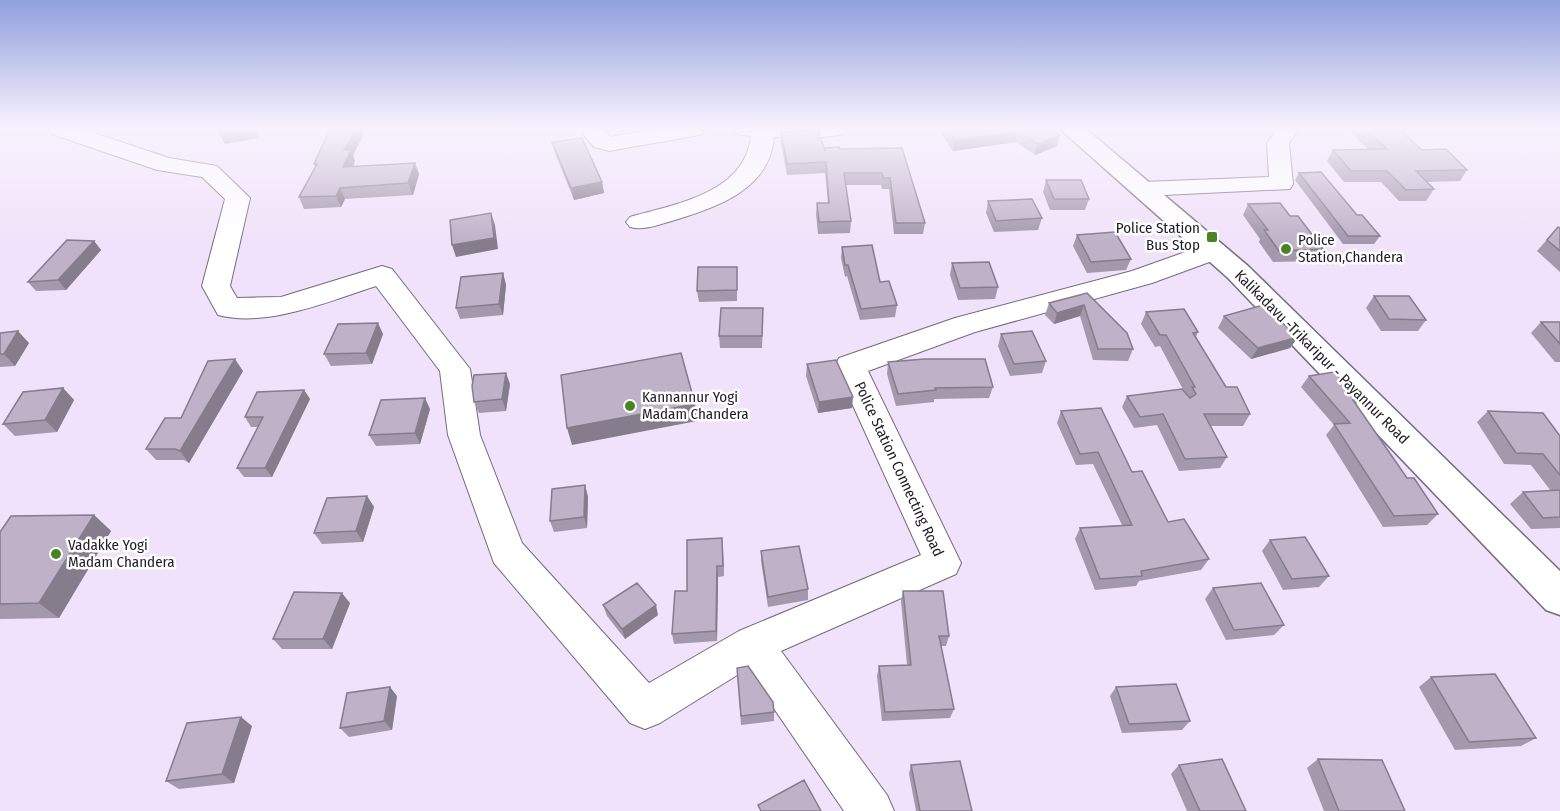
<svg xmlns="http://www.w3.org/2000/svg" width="1560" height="811" font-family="'Fira Sans Condensed',sans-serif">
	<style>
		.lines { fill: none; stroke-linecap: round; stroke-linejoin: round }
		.minor-casing { stroke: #76697e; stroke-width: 2 }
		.major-casing { stroke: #76697e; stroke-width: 3 }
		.minor { fill: #fff; fill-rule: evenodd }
		.major { fill: #fff; fill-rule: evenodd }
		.wall { fill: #a398ac }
		.shaded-wall { fill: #857c8c }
		.building { fill: #beb1c8; stroke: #857c8c; stroke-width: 1.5 }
		.poi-dot { fill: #488422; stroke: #fff; stroke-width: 2 }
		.labels { text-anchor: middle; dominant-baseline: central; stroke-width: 5; stroke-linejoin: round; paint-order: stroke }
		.poi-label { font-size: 15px; fill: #201b24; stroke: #fff; text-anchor: start }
		.street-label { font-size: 15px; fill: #201b24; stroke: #fff }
	</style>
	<rect width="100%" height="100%" fill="#f0e2fa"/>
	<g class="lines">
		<defs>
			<path id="minor" d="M49 129H82L169 158 217 166 250 198 230 286 237 298 281 297 382 266 392 269 470 369 480 435 522 543 649 683 739 631 921 555 835 366 839 358 955 318 1132 271 1205 245 1214 243 1223 245 1227 251 1223 257 1152 283 975 332 868 371 961 563 956 574 781 651 887 795 894 811H844L747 669 660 723 645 729 630 723 494 563 448 435 440 371 376 286C330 301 266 328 218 315L202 286 225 199 202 177 157 170 52 134Z
				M583 129H605L610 137 656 129H705L702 134 694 136 609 151 594 147 583 134Z
				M733 129H847L844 134C821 139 797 138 774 137 770 189 718 207 675 220 660 224 645 231 630 227L626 222 630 217C676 204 745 193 751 136L736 134Z
				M1277 129H1299L1289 143 1293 184 1290 189 1143 196 1134 194 1131 189 1134 184 1143 182 1269 177 1267 143Z"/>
			<path id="major" d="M1060 129H1086L1248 266 1560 571V615L1546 610 1228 278Z"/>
		</defs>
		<!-- minor casing -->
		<use href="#minor" class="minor-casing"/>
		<!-- major casing -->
		<use href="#major" class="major-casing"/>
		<!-- minor -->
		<use href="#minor" class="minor"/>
		<!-- major -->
		<use href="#major" class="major"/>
	</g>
	<!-- wall -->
	<path class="wall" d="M940 129H1051L1057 146 1035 155 1016 142 953 151 939 131Z
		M1347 129H1399L1422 150 1467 170 1460 181 1427 182 1434 189 1426 201H1399L1381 182H1344L1327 161 1333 150H1369Z
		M781 132 825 150 840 149 902 148 925 223 923 234H894L889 189H882L881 185H845L851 221 850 233 818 234 816 214 817 203H828L825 173 787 175 781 143Z
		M364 134 353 155 355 161 353 167 415 163 419 174 413 195 345 199 341 207 304 209 299 197 315 167 314 164Z
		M552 142 602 182 604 193 574 200 555 153Z
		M1299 173 1357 215 1380 236 1374 244H1343L1295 180Z
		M1046 180 1089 199 1085 210H1050L1043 192Z
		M988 201 1042 218 1038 230 994 232 986 213Z
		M1248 204 1290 216 1323 249 1317 261 1273 262 1259 242 1260 239 1243 215Z
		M1558 227 1560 228V272L1537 251Z
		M1077 235 1131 259 1126 270 1087 273 1073 246Z
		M94 241 101 250 66 290 36 291 28 282Z
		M842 247 897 305 895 317 860 320 847 276 845 277 841 258Z
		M952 263 998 287 995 299 958 300 950 275Z
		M503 273 506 285 503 315 460 319 456 308Z
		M737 278V301L699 302 697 291Z
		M1087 293 1133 349 1128 361 1093 360 1080 316 1054 324 1045 315 1049 303Z
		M1374 296 1426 320 1418 331H1381L1366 308Z
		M1146 312 1198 332 1196 337 1226 387 1250 414 1243 426H1210L1227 457 1220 468 1179 471 1157 425 1134 428 1122 407 1127 396 1185 393 1160 346 1155 347 1141 324Z
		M1224 316 1298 337 1290 348 1251 359 1218 328Z
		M763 320 762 348H720L719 336Z
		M1541 322H1560V362H1555L1531 333Z
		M0 333 29 343 15 366 0 367Z
		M383 334 372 364 331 366 324 354Z
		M1001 334 1046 361 1042 373 1010 376 998 346Z
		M888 362 993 387 989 398 934 399V402L896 406 887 374Z
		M807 364 852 408 818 413 806 376Z
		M243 371 189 463 184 460H156L146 449 181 418Z
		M1309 376 1360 399 1356 404 1407 478 1438 514 1427 525 1383 527 1326 435 1334 425 1301 387Z
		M510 384 506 411 479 413 474 402Z
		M63 388 74 400 57 432 15 436 3 424Z
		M304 390 310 399 272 477H244L237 468 258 427H251L245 417Z
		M430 409 420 444 376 446 369 435Z
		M1061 411 1132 472 1168 522 1209 559 1201 570 1139 581 1136 586 1095 590 1075 539 1080 528 1122 525 1093 464 1076 465 1057 423Z
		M1488 411 1560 436V528L1531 529 1510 504 1523 492 1551 491 1531 465 1504 464 1477 422Z
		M585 485 588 497 587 528 554 532 550 521Z
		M367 496 374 507 363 542 322 544 314 533Z
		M94 515 111 531 59 618 0 619V532Z
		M722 538 724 576 718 577 717 641 674 644 672 634 687 591Z
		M1270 540 1329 576 1319 587 1283 590 1262 551Z
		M761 551 808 589V600L768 607 761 561Z
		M1213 588 1284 625 1274 635 1226 640 1205 599Z
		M903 591 949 636 946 646H941L954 709 950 718 882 721 877 676 879 666 907 665 901 601Z
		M350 603 332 649H282L273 639Z
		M603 605 658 615 625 639 607 616Z
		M737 668 774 712V721L741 725Z
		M1431 677 1536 738 1521 746 1455 750 1419 687Z
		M1116 687 1190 721 1182 730 1122 733 1110 696Z
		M397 696 392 730 349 737 340 728Z
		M252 726 234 783 179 789 166 781Z
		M1318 759 1405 811H1324L1307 768Z
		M911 765 972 811H916L909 774Z
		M1179 765 1246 811H1187L1171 774Z"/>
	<!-- shaded-wall -->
	<path class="shaded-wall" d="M241 129H258L259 138 225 144 219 133Z
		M356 129H362L364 134 353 155 355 161 348 179 343 167 344 150Z
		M1019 131 1016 142 953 151 955 140Z
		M1060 135 1057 146 1035 155 1038 144Z
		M415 163 419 174 413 195 408 183Z
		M602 182 604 193 574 200 571 188Z
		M340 188 345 199 341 207 336 196Z
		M491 213 495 225 498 249 456 257 452 245Z
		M94 241 101 250 66 290 58 280Z
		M503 273 506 285 503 315 499 304Z
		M1084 305 1080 316 1054 324 1057 313Z
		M378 323 383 334 372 364 366 353Z
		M18 331 29 343 15 366 4 354Z
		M1298 337 1290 348 1251 359 1258 348Z
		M235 359 243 371 189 463 180 451Z
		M506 373 510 384 506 411 502 399Z
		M63 388 74 400 57 432 45 420Z
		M304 390 310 399 272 477 265 468Z
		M853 397 852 408 818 413 819 402Z
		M425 398 430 409 420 444 415 433Z
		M695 404 697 421 572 445 567 428Z
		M585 485 588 497 587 528 584 517Z
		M367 496 374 507 363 542 356 531Z
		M94 515 111 531 59 618 39 603Z
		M722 538 723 549 724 576 723 566Z
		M717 566 718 577 717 641 716 631Z
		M342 593 350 603 332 649 323 639Z
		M656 605 658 615 625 639 622 629Z
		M390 687 397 696 392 730 384 721Z
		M241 717 252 726 234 783 222 774Z"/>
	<!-- building -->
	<path class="building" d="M219 129H241L219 133Z
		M330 129H356L344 150H351L343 167 415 163 408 183 340 188 336 196 299 197 317 164H314Z
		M948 129H1051L1060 135 1038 144 1019 131 955 140Z
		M1365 129H1399L1422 150 1446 149 1467 170 1416 171 1434 189 1406 190 1387 171H1351L1333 150 1387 149Z
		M818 130 825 151V148L839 147 840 149 902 148 925 223H896L890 178H883L882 173H844L851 221 819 222 817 203H829L826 162 787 164 781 132Z
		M582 138 602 182 571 188 552 142Z
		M1321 172 1357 215H1362L1380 236H1348L1299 173Z
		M1046 180H1081L1089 199H1054Z
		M1032 199 1042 218 996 221 988 201Z
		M1280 203 1290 216H1298L1323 249 1279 251 1264 230H1268L1248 204Z
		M491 213 494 238 452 245 450 220Z
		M1558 227 1560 228V251L1547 240Z
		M1115 232 1131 259 1091 262 1077 235Z
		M67 240 94 241 58 280 28 282Z
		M872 245 880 282 889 281 897 305 861 309 848 265H845L842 247Z
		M989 262 998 287 960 288 952 263Z
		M698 267H737V290L697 291Z
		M503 273 499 304 456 308 461 277Z
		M1087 293 1127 333 1133 349H1098L1084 305 1057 313 1049 303Z
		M1374 296H1409L1426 320 1389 319Z
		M1263 305 1298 337 1258 348 1224 316Z
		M721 308H763L762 336H719Z
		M1184 309 1198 332 1193 333 1226 387H1237L1250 414H1204L1227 457 1185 459 1163 414 1140 417 1127 396 1182 389 1190 398 1196 394 1192 387H1195L1166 335H1160L1146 312Z
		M1541 322H1560V344Z
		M378 323 366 353 324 354 338 324Z
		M18 331 4 354H0V333Z
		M1032 331 1046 361 1014 364 1001 334Z
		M681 353 695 404 567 428 561 375Z
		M235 359 180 451 175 449H146L165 418H181L208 361Z
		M925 359H985L993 387 935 388 936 390 898 394 888 362Z
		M836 360 853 397 819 402 807 364Z
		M1334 372 1360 399 1353 400 1407 478H1414L1438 514 1394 516 1334 424 1350 423 1309 376Z
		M506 373 502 399 474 402 472 386 474 375Z
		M63 388 45 420 3 424 23 392Z
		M304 390 265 468H237L263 417H245L257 392Z
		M425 398 415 433 369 435 381 400Z
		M1101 408 1132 472 1142 471 1168 522 1184 519 1209 559 1141 571 1142 576 1100 579 1080 528 1132 525 1098 452 1080 454 1061 411Z
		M1488 411 1543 413 1560 436V475L1543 454 1516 453Z
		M585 485 584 517 550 521 552 489Z
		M1560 490V517L1543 518 1523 492Z
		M367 496 356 531 314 533 327 498Z
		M94 515 39 603 0 604V532L11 516Z
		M1305 537 1329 576 1292 579 1270 540Z
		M722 538 723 566H717L716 631 672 634 675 591H687V540Z
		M799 546 808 589 768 597 761 551Z
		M637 583 656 605 622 629 603 605Z
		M1261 583 1284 625 1234 630 1213 588Z
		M903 591H943L949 636H939L954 709 885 712 879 666 911 665Z
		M294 592 342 593 323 639H273Z
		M748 666 773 702 774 712 741 716 737 668Z
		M1495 674 1536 738 1469 742 1431 677Z
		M1176 684 1190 721 1129 724 1116 687Z
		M390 687 384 721 340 728 347 693Z
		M241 717 222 774 166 781 187 723Z
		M1222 759 1246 811H1200L1179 765Z
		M1318 759 1382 760 1405 811H1339Z
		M960 761 972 811H920L911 765Z
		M804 780 821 811H761L758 805Z"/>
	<!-- sky -->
	<linearGradient id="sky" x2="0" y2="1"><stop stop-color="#90a0dc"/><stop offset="0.53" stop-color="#f8f2fd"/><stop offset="1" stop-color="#f8f2fd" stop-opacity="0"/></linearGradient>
	<rect width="1560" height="242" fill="url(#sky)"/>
	<!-- markers -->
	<g class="poi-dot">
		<rect x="1206" y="231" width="12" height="12" rx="3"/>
		<circle cx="1286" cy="249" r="6"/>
		<circle cx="630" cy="406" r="6"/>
		<circle cx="56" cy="554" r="6"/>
	</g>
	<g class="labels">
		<!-- poi labels -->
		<g class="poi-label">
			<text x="1200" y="228" text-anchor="end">Police Station<tspan x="1200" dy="17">Bus Stop</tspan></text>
			<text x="1298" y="240">Police<tspan x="1298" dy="17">Station,Chandera</tspan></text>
			<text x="642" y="397">Kannannur Yogi<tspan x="642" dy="17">Madam Chandera</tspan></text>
			<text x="68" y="545">Vadakke Yogi<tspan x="68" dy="17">Madam Chandera</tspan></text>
		</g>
		<!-- street labels -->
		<g class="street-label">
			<text transform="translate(1322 357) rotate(45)">Kalikadavu -Trikaripur - Payannur Road</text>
			<text transform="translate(899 469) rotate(65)">Police Station Connecting Road</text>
		</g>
	</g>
</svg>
